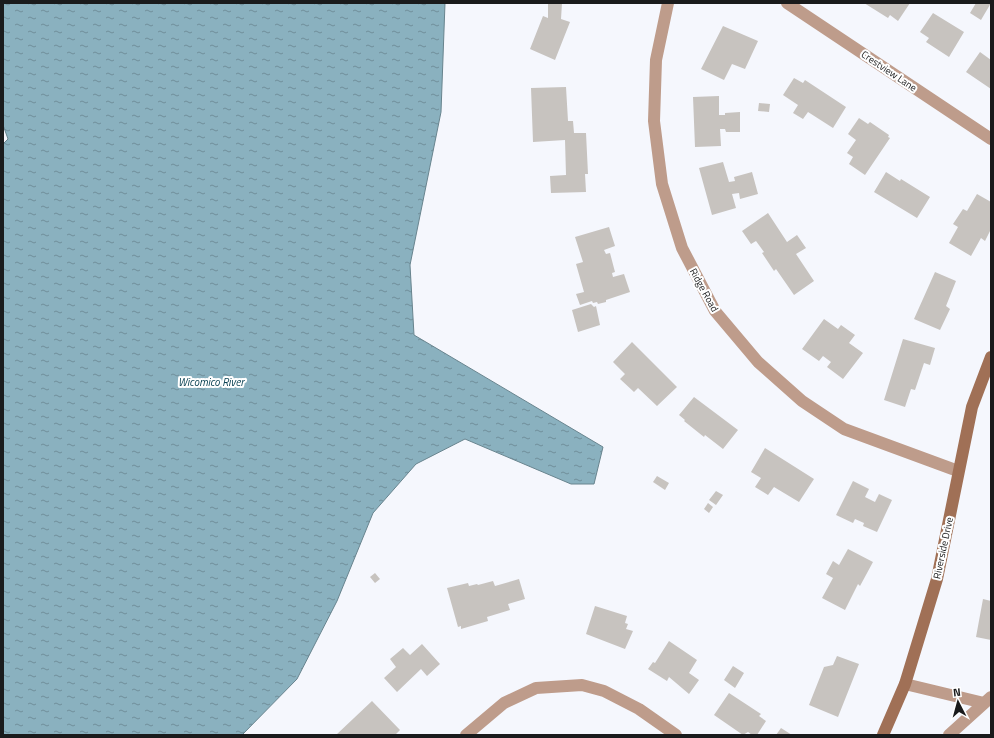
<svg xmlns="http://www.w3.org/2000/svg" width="994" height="738" font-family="'Titillium Web',sans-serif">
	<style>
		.water { fill: url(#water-ripples); stroke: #68848e }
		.building { fill: #c7c3bf }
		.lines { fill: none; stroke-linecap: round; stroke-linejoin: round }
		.street { stroke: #be9c8b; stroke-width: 12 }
		.secondary { stroke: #a07056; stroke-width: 12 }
		.labels { text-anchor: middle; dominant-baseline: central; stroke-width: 4; stroke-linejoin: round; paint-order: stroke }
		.street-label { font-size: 10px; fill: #1a1b1c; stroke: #fff }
		.water-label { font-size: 11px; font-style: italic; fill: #0a4253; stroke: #fff }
	</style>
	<defs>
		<pattern id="water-ripples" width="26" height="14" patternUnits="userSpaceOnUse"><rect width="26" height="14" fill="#8ab1bf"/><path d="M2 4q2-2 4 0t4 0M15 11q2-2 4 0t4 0" fill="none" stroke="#708f9a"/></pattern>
	</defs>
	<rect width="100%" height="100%" fill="#f5f7fd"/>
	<!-- water -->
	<path class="water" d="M3 3H445L441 112 410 265 414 335 603 447 594 484H571L465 439 416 464 373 513 337 601 297 679 242 735H3V144L8 139 3 125Z"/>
	<!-- building -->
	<path class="building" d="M548 3H562L561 19 570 22 555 60 530 49 543 16 548 18Z
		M864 3H910L898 21 890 15 888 18Z
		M976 3H991L981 20 970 13Z
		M933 13 964 32 949 57 926 42 929 38 920 32Z
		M723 26 758 41 745 69 732 64 724 80 701 69Z
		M980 52 991 60V89L966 72Z
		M794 78 803 83 805 80 846 107 833 128 808 112 803 119 793 113 798 105 783 95Z
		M566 87 568 121H573L574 133H586L588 174H585L586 192 551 193 550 176 566 175 565 140 533 142 531 88Z
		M719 96V115H725V113L740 112V132H726L725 129H720L721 146 695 147 693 97Z
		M759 103 770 104 769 112 758 111Z
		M859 118 868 124 870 122 889 135 888 137 890 138 865 175 849 164 853 157 847 153 856 140 848 134Z
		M723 162 729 182 735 181 734 177 752 172 758 194 740 199 739 193 732 194 736 208 712 215 699 168Z
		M886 172 900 181 901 179 930 197 917 218 874 192Z
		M977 194 991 202V229L985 241 981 238 971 256 949 243 958 227 953 224 963 209 967 211Z
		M768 213 787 242 797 235 806 248 796 254 814 281 794 295 776 269 774 271 762 253 764 252 756 241 751 244 742 231Z
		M609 227 615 246 604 250 606 254 610 253 615 272 612 273 613 277 624 274 630 292 606 300V302L598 304 597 302 593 303 592 301 580 305 576 294 584 292 576 264 583 262 575 237Z
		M935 272 956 281 946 306 950 309 940 330 914 319Z
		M591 304 594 307 596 306 600 325 578 332 572 310Z
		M824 319 838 329 841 325 855 335 849 343 863 353 843 379 827 367 831 362 823 356 819 361 802 349Z
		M903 339 935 348 930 365 924 363 915 390 911 389 905 407 884 400Z
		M632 342 677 387 657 406 638 388 634 392 620 379 625 374 613 362Z
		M694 397 738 430 723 449 705 435 704 437 684 421 685 420 679 415Z
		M765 448 814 479 799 502 774 487 768 495 755 487 761 478 751 472Z
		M657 476 669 483 665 490 653 482Z
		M853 481 869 489 865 497 875 502 879 494 892 500 877 532 863 526 864 523 855 519 853 523 836 515Z
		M716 491 723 495 716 505 709 500Z
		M708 503 713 507 709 513 704 509Z
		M848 549 873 562 860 586 858 584 845 610 822 598 833 578 826 574 833 561 839 565Z
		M375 573 380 579 375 583 370 577Z
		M519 579 525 599 508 604 510 610 487 617 488 621 461 629V626L458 627 447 588 468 583 469 586 477 584 478 585 493 581 495 586Z
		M983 599 991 601V640L976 637Z
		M595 606 627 616 625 623 628 624 626 629 633 631 625 649 586 634Z
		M669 641 697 660 689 673 699 680 689 694 669 677 667 681 648 669 653 662 655 663Z
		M422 644 440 664 427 676 421 669 397 692 384 678 396 667 390 659 403 648 410 655Z
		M837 656 859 664 838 717 809 705 824 667 833 665Z
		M733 666 744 673 735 688 724 680Z
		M729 693 761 714 759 716 766 721 757 735H752L748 732 743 735 714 715Z
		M372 701 400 730 395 735H336Z
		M781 728 792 735H776Z"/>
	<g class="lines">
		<!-- street -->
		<path class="street" d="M668 3 656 60 654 121 662 184 682 248 715 311 758 362 802 401 844 429 958 471
			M787 3 991 139
			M905 684 984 703
			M466 735 504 703 536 688 582 685 604 691 639 709 676 735
			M949 735 991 697"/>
		<!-- secondary -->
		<path class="secondary" d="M883 735 905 684 937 579 972 407 991 357"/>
	</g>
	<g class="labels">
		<!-- street labels -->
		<g class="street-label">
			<text transform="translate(889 71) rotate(34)">Crestview Lane</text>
			<text transform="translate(704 290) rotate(61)">Ridge Road</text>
			<text transform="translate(943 548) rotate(-78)">Riverside Drive</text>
		</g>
		<!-- water labels -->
		<g class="water-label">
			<text x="211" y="382">Wicomico River</text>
		</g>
	</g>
	<!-- border -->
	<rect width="994" height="738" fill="none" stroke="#1a1b1c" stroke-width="8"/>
	<!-- north arrow -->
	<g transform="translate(958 702) rotate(354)" stroke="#ffffff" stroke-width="3" paint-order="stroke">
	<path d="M0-3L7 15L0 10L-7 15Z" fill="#1a1b1c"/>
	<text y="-6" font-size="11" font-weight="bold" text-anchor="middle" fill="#1a1b1c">N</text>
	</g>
</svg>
